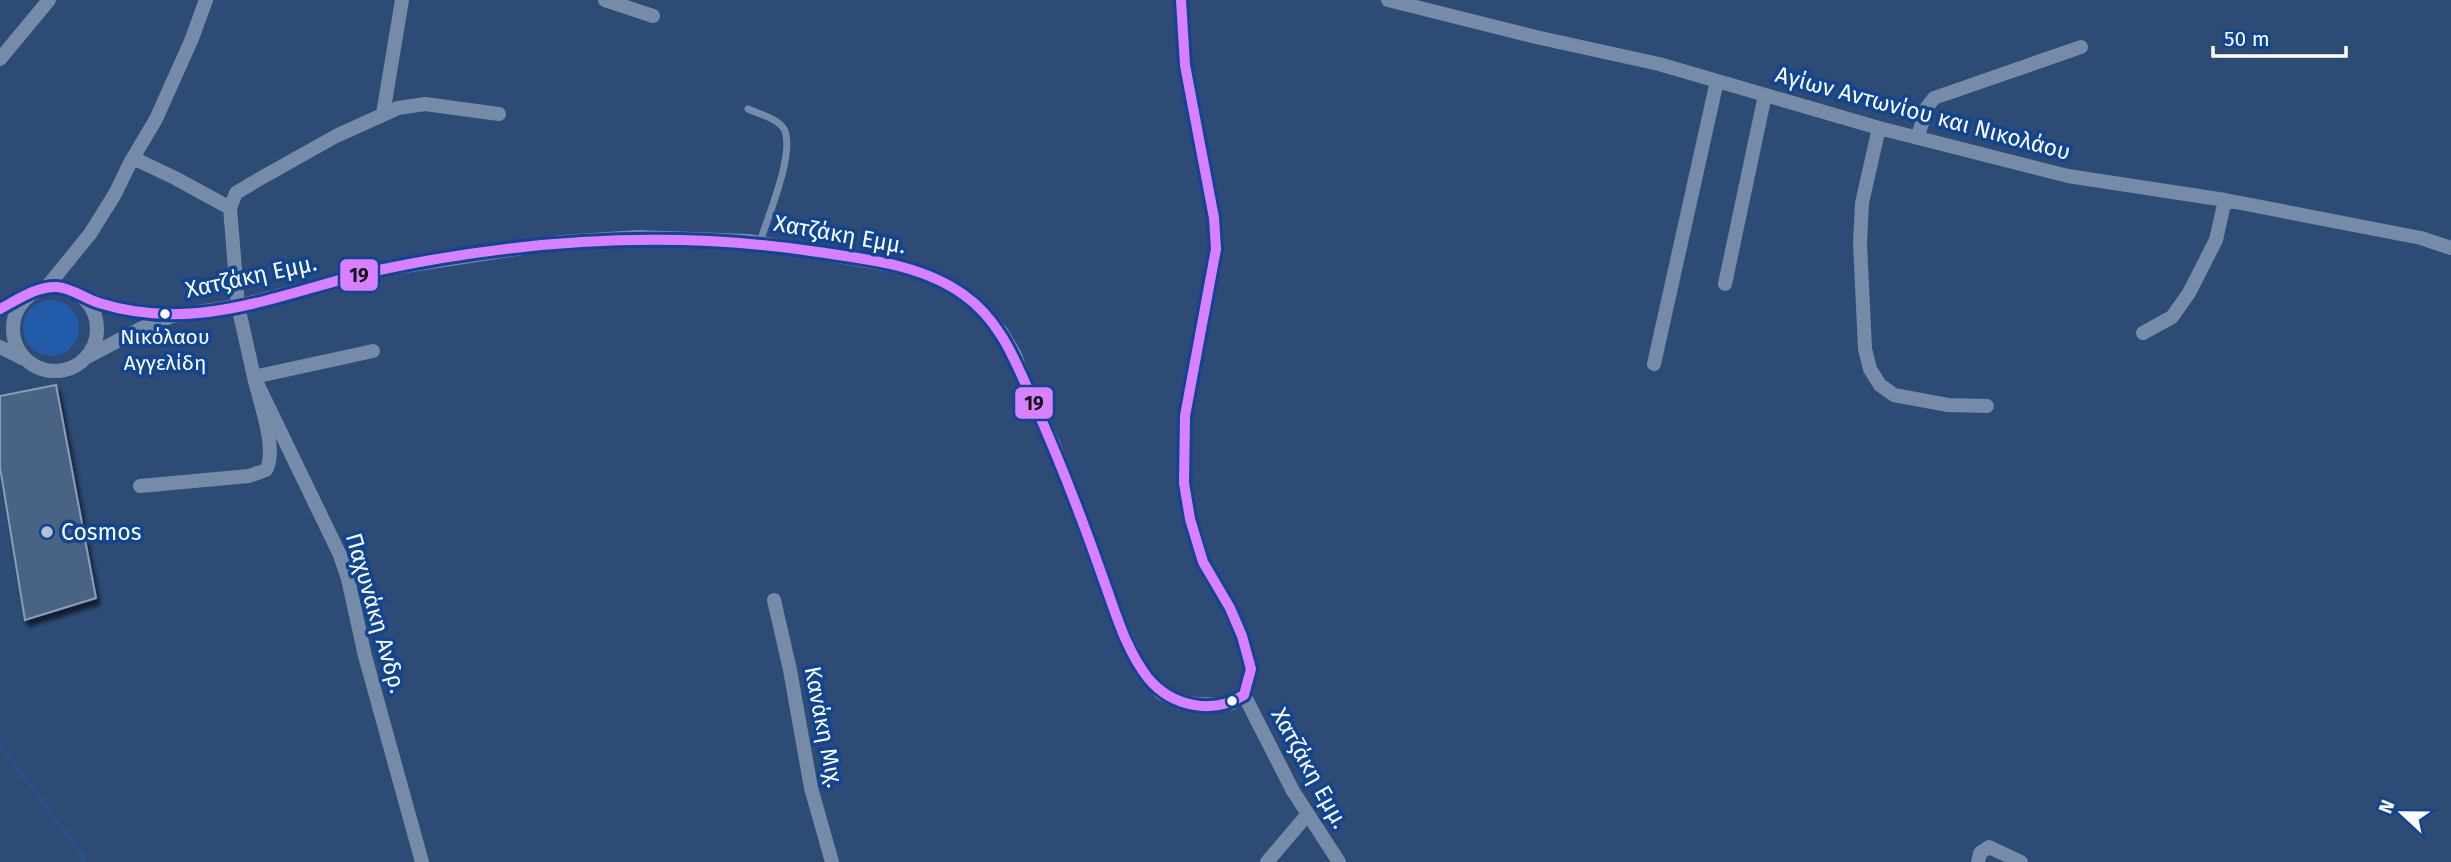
<svg xmlns="http://www.w3.org/2000/svg" width="2451" height="862" font-family="'Fira Sans',sans-serif">
	<style>
		.green { fill: #235bab }
		.lines { fill: none; stroke-linecap: round; stroke-linejoin: round }
		.stream { stroke: #295088; stroke-width: 5 }
		.building { fill: #4a6384; stroke: #8a9cb6; stroke-width: 2; filter: url(#shadow) }
		.lane { stroke: #758ba8; stroke-width: 7 }
		.street { stroke: #758ba8; stroke-width: 14 }
		.bus-1-casing { stroke: #0f4593; stroke-width: 16 }
		.bus-1 { stroke: #d880ff; stroke-width: 10 }
		.bus-dot { fill: #fff; stroke: #0f4593; stroke-width: 2.5 }
		.poi-dot { fill: #b6c0cf; stroke: #0f4593; stroke-width: 2.5 }
		.labels { text-anchor: middle; dominant-baseline: central; stroke-width: 7; stroke-linejoin: round; paint-order: stroke }
		.bus-label { font-size: 21px; fill: #fff; stroke: #0f4593 }
		.street-label { font-size: 23px; fill: #fff; stroke: #0f4593 }
		.poi-label { font-size: 23px; fill: #fff; stroke: #0f4593; text-anchor: start }
		.line-badge { stroke: #0f4593; stroke-width: 2.5 }
		.pale-badge-label { font-size: 19px; text-anchor: middle; font-weight: bold; fill: #111 }
	</style>
	<defs>
		<filter id="shadow"><feDropShadow dx="3.5" dy="6" stdDeviation="2" flood-color="#0009"/></filter>
	</defs>
	<rect width="100%" height="100%" fill="#2d4b75"/>
	<!-- green -->
	<path class="green" d="M23 328a28 28 0 1 1 56 0a28 28 0 1 1-56 0Z"/>
	<g class="lines">
		<!-- stream -->
		<path class="stream" d="M0 745 79 851 84 862"/>
	</g>
	<!-- building -->
	<path class="building" d="M56 385 96 598 25 620 0 467V396Z"/>
	<g class="lines">
		<!-- lane -->
		<path class="lane" d="M748 109C759 114 780 119 785 131 794 156 768 216 760 242"/>
		<!-- street -->
		<path class="street" d="M605 0 653 16
			M1388 0 1536 37 1659 64 1879 128 2068 176 2225 200 2421 238 2451 248
			M0 59 49 0
			M383 114 402 0
			M1879 128 1862 203 1860 243 1865 349 1870 369 1880 385 1894 395 1948 405 1987 406
			M1918 136 1927 107 1934 98 2081 47
			M133 158 175 178 230 208
			M1725 284 1765 95
			M13 329a42 42 0 1 1 84 0a42 42 0 1 1-84 0Z
			M46 288 90 234 115 194 130 163 156 119 191 41 206 0
			M84 297 117 308 170 315
			M0 309 29 295
			M2143 333 2172 317 2189 293 2216 240 2225 200
			M0 347 24 359
			M87 357 142 328 172 316 238 306 385 269 562 242 638 237 749 241 909 268 942 281 975 303 1002 333 1015 355 1026 387 1053 443 1116 616 1141 670 1161 693 1182 703 1221 705 1232 703 1244 695 1251 669 1242 636 1230 608 1203 562 1190 519 1184 483 1185 416 1216 249 1214 218 1185 65 1181 0
			M1654 364 1717 81
			M140 486 249 476 266 470C278 450 259 400 254 377L373 351
			M774 600 790 670 811 788 832 862
			M1244 695 1293 791 1339 862
			M422 862 365 656 348 579 340 555 254 377 238 306 230 208 236 193 256 181 336 136 398 108 425 104 499 114
			M1267 862 1307 815
			M1978 862 1980 853 1989 847 2021 862"/>
		<defs>
			<path id="bus-1" d="M0 309C17 300 37 286 57 287 72 288 85 299 99 303 131 313 165 316 198 313 262 307 322 282 384 269 528 239 673 230 818 252 867 259 923 265 964 295 1001 321 1016 363 1034 403 1060 461 1083 521 1104 581 1116 614 1126 650 1148 678 1172 707 1213 715 1244 695L1251 669 1242 636 1230 608 1203 562 1190 519 1184 483 1185 416 1216 249 1214 218 1185 65 1181 0"/>
		</defs>
		<!-- bus-1 casing -->
		<use href="#bus-1" class="bus-1-casing"/>
		<!-- bus-1 -->
		<use href="#bus-1" class="bus-1"/>
	</g>
	<!-- markers -->
	<g class="bus-dot">
		<circle cx="165" cy="314" r="6"/>
		<circle cx="1232" cy="701" r="6"/>
	</g>
	<circle class="poi-dot" cx="47" cy="532" r="7"/>
	<g class="labels">
		<!-- bus labels -->
		<g class="bus-label">
			<text x="165" y="337">Νικόλαου<tspan x="165" dy="26">Αγγελίδη</tspan></text>
		</g>
		<!-- street labels -->
		<g class="street-label">
			<text transform="translate(1923 113) rotate(15)">Αγίων Αντωνίου και Νικολάου</text>
			<text transform="translate(840 234) rotate(10)">Χατζάκη Εμμ.</text>
			<text transform="translate(251 276) rotate(-12)">Χατζάκη Εμμ.</text>
			<text transform="translate(376 613) rotate(74)">Παχυνάκη Ανδρ.</text>
			<text transform="translate(824 727) rotate(79)">Κανάκη Μιχ.</text>
			<text transform="translate(1310 768) rotate(61)">Χατζάκη Εμμ.</text>
		</g>
		<!-- poi labels -->
		<g class="poi-label">
			<text x="61" y="532">Cosmos</text>
		</g>
	</g>
	<g class="line-badge">
		<rect x="339" y="258" width="40" height="34" rx="7" fill="#d880ff"/>
		<rect x="1014" y="386" width="40" height="34" rx="7" fill="#d880ff"/>
	</g>
	<g class="pale-badge-label">
		<text x="359" y="282">19</text>
		<text x="1034" y="410">19</text>
	</g>
	<!-- north arrow -->
	<g transform="translate(2402 813) rotate(292)" stroke="#0f4593" stroke-width="5" paint-order="stroke">
	<path d="M0-5L12 26L0 18L-12 26Z" fill="#ffffff"/>
	<text y="-10" font-size="19" font-weight="bold" text-anchor="middle" fill="#ffffff">N</text>
	</g>
	<!-- scale -->
	<path d="M2213 46v10h133v-10" fill="none" stroke="#ffffff" stroke-width="3.5"/>
	<text x="2224" y="46" font-size="21" fill="#ffffff" stroke="#0f4593" stroke-width="5" paint-order="stroke">50 m</text>
</svg>
